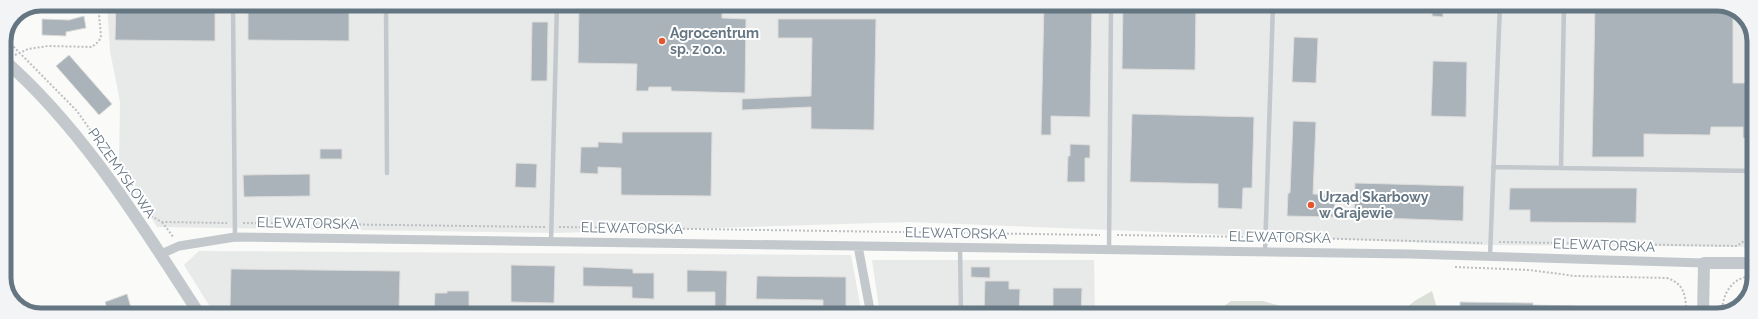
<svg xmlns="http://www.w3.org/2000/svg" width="1758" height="319" font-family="Raleway,sans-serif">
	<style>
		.built { fill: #e8e9e9 }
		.green { fill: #dadfd7 }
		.building { fill: #aab3b9; stroke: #dcdcda }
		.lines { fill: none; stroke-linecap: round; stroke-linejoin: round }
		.path { stroke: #bbbfc2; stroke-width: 2; stroke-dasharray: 2 2; stroke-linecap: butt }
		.service { stroke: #c3c8cc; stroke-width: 4.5 }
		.minor { stroke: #c3c8cc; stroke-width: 9 }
		.tertiary { stroke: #c3c8cc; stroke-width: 12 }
		.poi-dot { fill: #e4572e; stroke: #fff; stroke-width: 1.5 }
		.labels { text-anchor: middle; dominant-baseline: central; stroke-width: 4; stroke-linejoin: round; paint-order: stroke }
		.poi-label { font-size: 14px; font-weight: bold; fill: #657683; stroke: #fff; text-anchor: start }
		.street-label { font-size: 14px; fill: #657683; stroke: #fff }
		.rim { fill: none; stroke: #657683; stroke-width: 5 }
	</style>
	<rect width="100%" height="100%" fill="#fafaf8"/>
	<!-- built -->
	<path class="built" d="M107 4H1722L1743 15 1754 36V247L1483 245 910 222 557 233 157 227 119 166 120 102 110 51Z
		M199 251 851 255 862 315H215L184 265Z
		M872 260H1094L1095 315H880Z"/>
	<!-- green -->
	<path class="green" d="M1432 291 1436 305 1433 315H1345L1387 309 1402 311 1416 300Z
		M1231 301H1263L1311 315H1214V313Z"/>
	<!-- building -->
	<path class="building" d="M116 4H215V41L115 40Z
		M248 4H349V41L248 40Z
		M649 4H697L696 10 722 11V18L746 19 745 93 671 91V87H649L648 91H636L637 64 578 63 579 9 649 10Z
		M1044 4H1092L1090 117 1051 116V135H1041Z
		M1123 4H1196L1195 70 1122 69Z
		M1432 4H1443V17L1432 16Z
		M1595 4H1722L1733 10V83H1754V138H1743V127H1711L1710 135 1644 134V157H1592Z
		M84 16 86 28 66 32V36L42 35V19L69 20Z
		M778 19H876L874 130 811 129V107L742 110V99L811 96 812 38H778Z
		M532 22H548L547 81H531Z
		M1294 37 1318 38 1316 83 1292 82Z
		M69 55 112 104 99 115 56 66Z
		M1433 61 1467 62 1466 117 1431 116Z
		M1132 114 1254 117 1252 188H1243L1242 209 1218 208V184L1130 182Z
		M1293 121 1316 122 1313 194 1335 195 1334 217 1287 216 1288 193H1290Z
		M622 132H712L711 196 621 195V168L598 167V174L580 173 581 147H598V142L622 143Z
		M1070 144 1090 145V158H1085V182H1067L1068 156H1070Z
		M320 149H342V159H320Z
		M516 163 537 164 536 188 515 187Z
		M310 174V196L244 197 243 175Z
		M1355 183 1464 186 1463 221 1354 217Z
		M1510 188H1637L1636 223 1530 222V210H1509Z
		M511 265 555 266 554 303 511 302Z
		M583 267 633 269V273H654V299L632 298V287L583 286Z
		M971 267H990V278L971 277Z
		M231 269 400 271 399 309 230 307Z
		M687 270 727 271 726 311H715V292H687Z
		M757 276 846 277V311H823V300L756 299Z
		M985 281H1009V289H1020L1019 315H984Z
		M1053 288H1082L1081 315H1053Z
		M447 291H469V309H447V314L434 313 435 293H447Z
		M127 294 132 311 121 315H109L105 302Z
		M1460 302 1533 303V305L1575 306V315H1460Z"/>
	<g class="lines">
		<!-- path -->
		<path class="path" d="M5 38 77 111 100 144
			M15 55 28 49 48 46 92 47 99 41 101 36 98 4
			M151 216 162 222 227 223
			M162 222 174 238
			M243 223 545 227
			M559 227 1100 235
			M1117 235 1258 237
			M1273 237 1482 243
			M1499 242 1737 246 1747 239 1754 230
			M1455 267 1530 270 1575 276 1667 278C1686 284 1686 299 1686 315
			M1722 313C1722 295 1731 278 1751 276"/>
		<!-- service -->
		<path class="service" d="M233 4 235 237
			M386 4 387 173
			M1564 4 1561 168 1754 171
			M1493 167 1561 168
			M551 242 557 4
			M960 248 961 315
			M1109 250 1111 4
			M1265 252 1273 4
			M1490 256 1500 4"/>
		<!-- minor -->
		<path class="minor" d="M858 246 871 315
			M161 254 179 246 235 237 1410 254 1704 263"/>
		<!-- tertiary -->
		<path class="tertiary" d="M4 60C84 130 142 226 200 315
			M1703 315 1704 263H1754"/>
	</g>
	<!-- markers -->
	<g class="poi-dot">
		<circle cx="662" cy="41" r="4"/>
		<circle cx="1311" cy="205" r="4"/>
	</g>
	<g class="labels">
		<!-- poi labels -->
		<g class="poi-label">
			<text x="670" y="33">Agrocentrum<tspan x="670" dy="16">sp. z o.o.</tspan></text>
			<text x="1319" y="197">Urząd Skarbowy<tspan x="1319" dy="16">w Grajewie</tspan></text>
		</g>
		<!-- street labels -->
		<g class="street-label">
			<text transform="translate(122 173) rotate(55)">PRZEMYSŁOWA</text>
			<text transform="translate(308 223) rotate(1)">ELEWATORSKA</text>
			<text transform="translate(632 228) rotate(1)">ELEWATORSKA</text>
			<text transform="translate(956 233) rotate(1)">ELEWATORSKA</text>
			<text transform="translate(1280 237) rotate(1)">ELEWATORSKA</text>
			<text transform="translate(1604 245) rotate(2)">ELEWATORSKA</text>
		</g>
	</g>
	<!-- crop -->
	<path d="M0 0H1758V319H0ZM41 11H1717A30 30 0 0 1 1747 41V278A30 30 0 0 1 1717 308H41A30 30 0 0 1 11 278V41A30 30 0 0 1 41 11Z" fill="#f3f4f5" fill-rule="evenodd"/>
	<path class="rim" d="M41 11H1717A30 30 0 0 1 1747 41V278A30 30 0 0 1 1717 308H41A30 30 0 0 1 11 278V41A30 30 0 0 1 41 11Z"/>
</svg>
